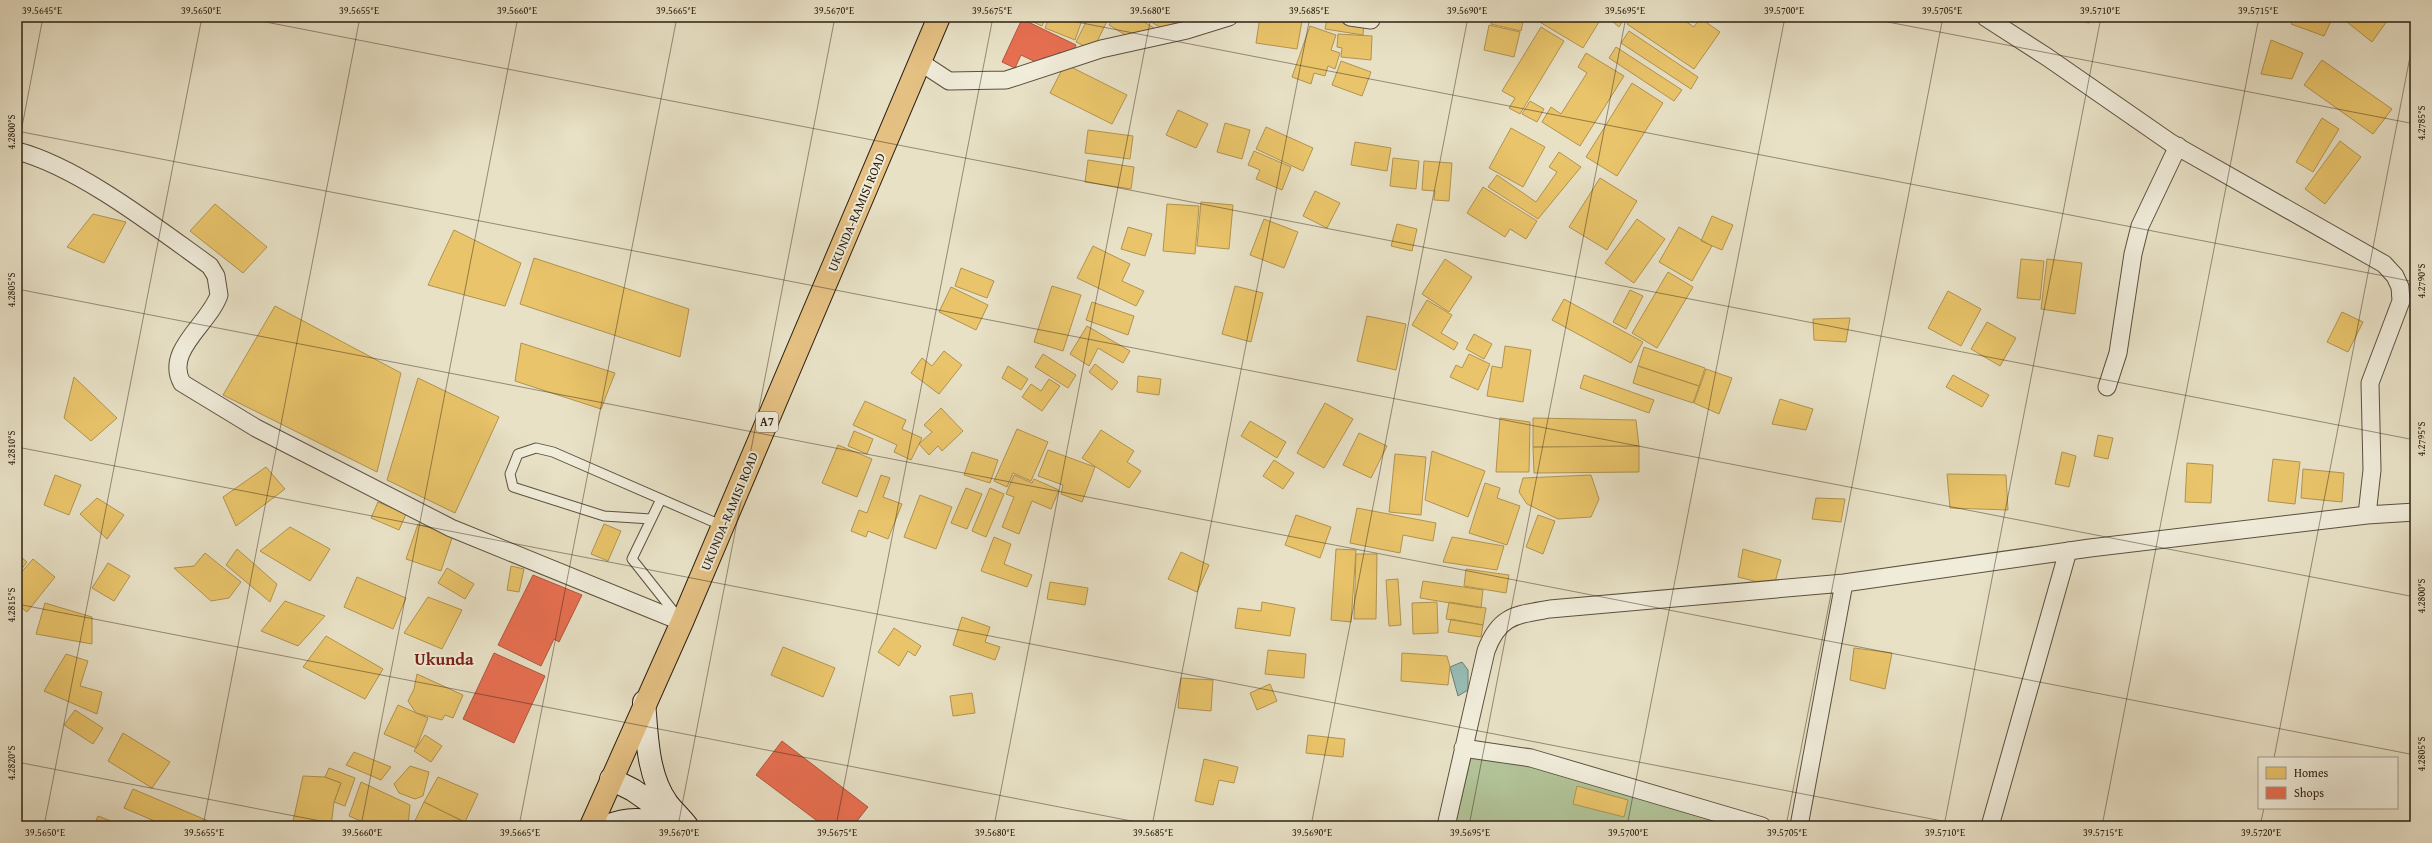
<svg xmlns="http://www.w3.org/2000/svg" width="2432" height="843" font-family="'Gentium Book Plus',serif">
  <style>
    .green { fill: #b2c498; stroke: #707255 }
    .water { fill: #97bdb7; stroke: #6d7e75 }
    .homes { fill: #e9c46a; stroke: #b19350 }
    .shops { fill: #e76f51; stroke: #af573e }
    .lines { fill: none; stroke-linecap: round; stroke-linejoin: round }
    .lane-casing { stroke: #5c503f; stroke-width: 11 }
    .street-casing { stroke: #5c503f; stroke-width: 19 }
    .secondary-casing { stroke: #2d2012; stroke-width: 24 }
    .highway-casing { stroke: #2d2012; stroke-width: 24 }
    .lane { stroke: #f0ecda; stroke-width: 9 }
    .street { stroke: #f0ecda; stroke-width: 17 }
    .secondary { stroke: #f0ecda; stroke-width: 22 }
    .highway { stroke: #e4c083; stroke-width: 22 }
    .ticks { fill: none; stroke: #2d2012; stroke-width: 1; stroke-opacity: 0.45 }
    .labels { text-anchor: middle; stroke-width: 4; stroke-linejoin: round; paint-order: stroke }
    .shield { fill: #f0ecda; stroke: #685d4e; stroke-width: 1 }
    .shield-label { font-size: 12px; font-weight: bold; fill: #2d2012 }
    .street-label { font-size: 13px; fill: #2d2012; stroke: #f0ecda }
    .district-label { font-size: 17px; font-weight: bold; fill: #7a1f14; stroke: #f0ecda }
    .neatline { fill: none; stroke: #2d2012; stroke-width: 1.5 }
    .ticks-label { font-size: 10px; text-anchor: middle; fill: #2d2012 }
  </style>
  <rect width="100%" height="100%" fill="#e8e1c6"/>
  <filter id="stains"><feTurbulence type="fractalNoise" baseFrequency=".005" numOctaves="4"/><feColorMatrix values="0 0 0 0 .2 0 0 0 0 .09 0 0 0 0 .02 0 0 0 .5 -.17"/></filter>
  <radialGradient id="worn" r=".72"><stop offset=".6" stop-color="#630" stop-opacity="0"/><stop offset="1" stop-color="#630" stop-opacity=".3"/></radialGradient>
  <!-- green -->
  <path class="green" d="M 1471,757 L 1529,765 L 1734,826 L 1455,826 Z"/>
  <!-- water -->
  <path class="water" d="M 1462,662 L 1468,670 L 1468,690 L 1458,696 L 1450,667 Z"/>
  <!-- homes -->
  <path class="homes" d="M 1022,17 L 1046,17 L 1042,26 Z
    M 1049,17 L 1076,17 L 1082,20 L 1075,40 L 1045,28 Z
    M 1086,17 L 1109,17 L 1093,50 L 1076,42 L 1088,18 Z
    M 1114,17 L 1136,17 L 1154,28 L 1132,39 L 1109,25 Z
    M 1143,17 L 1177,17 L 1168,32 Z
    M 1260,17 L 1302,21 L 1297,49 L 1256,43 Z
    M 1493,17 L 1524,17 L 1521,31 L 1491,24 Z
    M 1541,17 L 1602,17 L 1583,48 L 1538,21 Z
    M 1607,17 L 1625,17 L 1619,27 Z
    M 1631,17 L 1679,17 L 1694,27 L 1700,18 L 1720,32 L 1694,69 L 1627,24 Z
    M 2066,17 L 2091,17 L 2089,23 Z
    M 2295,17 L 2327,17 L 2332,19 L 2324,36 L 2291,24 Z
    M 2350,17 L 2378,17 L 2387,21 L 2372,42 L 2347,22 Z
    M 1327,19 L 1364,25 L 1363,35 L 1325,29 Z
    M 1489,25 L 1520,32 L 1514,57 L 1484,50 Z
    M 1310,26 L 1336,35 L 1331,50 L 1340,53 L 1335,69 L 1328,66 L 1325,76 L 1314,73 L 1311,84 L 1292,77 Z
    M 1541,27 L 1564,41 L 1520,114 L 1509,108 L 1515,98 L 1502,91 Z
    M 1629,31 L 1698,77 L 1691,89 L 1621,43 Z
    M 1338,34 L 1372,36 L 1371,60 L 1341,57 L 1342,48 L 1337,47 Z
    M 2271,40 L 2303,53 L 2292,79 L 2261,74 Z
    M 1616,47 L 1682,90 L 1674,101 L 1609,58 Z
    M 1586,53 L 1624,76 L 1580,146 L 1542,122 L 1551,107 L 1561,114 L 1587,73 L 1578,67 Z
    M 2322,60 L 2392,109 L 2373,134 L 2304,85 Z
    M 1341,61 L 1371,72 L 1362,96 L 1332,85 Z
    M 1065,64 L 1127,95 L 1112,124 L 1050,93 Z
    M 1632,83 L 1663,103 L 1617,176 L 1586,157 Z
    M 1530,101 L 1544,109 L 1537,122 L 1522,114 Z
    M 1178,110 L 1208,124 L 1196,148 L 1166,135 Z
    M 2322,118 L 2339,129 L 2313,172 L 2296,162 Z
    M 1225,123 L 1250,130 L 1242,159 L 1217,152 Z
    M 1266,127 L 1313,148 L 1303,171 L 1256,149 Z
    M 1511,128 L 1545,147 L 1523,187 L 1489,168 Z
    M 1088,130 L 1133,136 L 1130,159 L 1085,153 Z
    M 2340,141 L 2361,157 L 2325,204 L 2305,189 Z
    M 1355,142 L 1391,148 L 1387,171 L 1351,165 Z
    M 1254,151 L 1291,167 L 1282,190 L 1256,179 L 1260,170 L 1248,165 Z
    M 1559,152 L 1581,167 L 1538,219 L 1488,187 L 1497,175 L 1536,202 L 1557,172 L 1549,167 Z
    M 1393,158 L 1419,161 L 1416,189 L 1390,186 Z
    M 1088,160 L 1134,167 L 1131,189 L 1085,182 Z
    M 1424,161 L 1452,163 L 1449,201 L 1434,200 L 1435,191 L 1422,190 Z
    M 1600,178 L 1637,201 L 1607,250 L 1569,227 Z
    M 1483,187 L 1537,221 L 1526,239 L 1510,229 L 1505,237 L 1467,213 Z
    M 1315,191 L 1340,203 L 1327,228 L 1303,216 Z
    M 1201,202 L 1233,205 L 1229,249 L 1197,246 Z
    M 215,204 L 267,247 L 243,273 L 190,231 Z
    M 1167,204 L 1199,206 L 1195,254 L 1163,251 Z
    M 93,214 L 126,222 L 104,263 L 67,247 Z
    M 1712,216 L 1733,225 L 1722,250 L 1701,241 Z
    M 1264,219 L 1298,232 L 1284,268 L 1250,255 Z
    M 1637,219 L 1665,239 L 1634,283 L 1605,263 Z
    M 1397,224 L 1417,229 L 1412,251 L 1391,246 Z
    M 1128,227 L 1152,234 L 1145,256 L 1121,249 Z
    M 1679,227 L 1712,246 L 1692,281 L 1659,262 Z
    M 454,230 L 521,263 L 505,306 L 428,285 Z
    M 1093,246 L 1130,264 L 1122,281 L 1144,291 L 1136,306 L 1077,278 Z
    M 534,258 L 689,309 L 680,357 L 520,304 Z
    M 1445,259 L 1472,277 L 1449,312 L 1422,294 Z
    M 2021,259 L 2044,261 L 2040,300 L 2017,298 Z
    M 2047,259 L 2082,263 L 2075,314 L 2041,309 Z
    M 961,268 L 994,281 L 987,298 L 955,286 Z
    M 1668,272 L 1693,287 L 1657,348 L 1632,333 Z
    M 1052,286 L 1081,295 L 1063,351 L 1034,342 Z
    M 1235,286 L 1263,293 L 1251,342 L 1222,334 Z
    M 951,287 L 988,305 L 976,330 L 939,312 Z
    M 1630,290 L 1643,296 L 1626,329 L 1613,322 Z
    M 1948,291 L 1981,309 L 1961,346 L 1928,328 Z
    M 1564,299 L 1643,342 L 1631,363 L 1552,320 Z
    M 1427,300 L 1452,315 L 1441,333 L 1458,343 L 1454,350 L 1412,325 Z
    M 1092,302 L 1134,316 L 1128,335 L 1086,320 Z
    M 275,306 L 401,373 L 377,472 L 223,395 Z
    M 2342,312 L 2363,322 L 2348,352 L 2327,342 Z
    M 1367,316 L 1406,324 L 1396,370 L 1357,361 Z
    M 1850,318 L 1846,342 L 1814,340 L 1813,319 Z
    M 1987,322 L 2016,338 L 2000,366 L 1971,349 Z
    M 1087,326 L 1130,351 L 1123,363 L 1098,348 L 1089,366 L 1070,354 Z
    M 1474,334 L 1492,344 L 1484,359 L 1466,349 Z
    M 521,343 L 615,373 L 601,409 L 515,381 Z
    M 1505,346 L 1531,350 L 1523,402 L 1487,396 L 1492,366 L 1502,368 Z
    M 1644,347 L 1705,368 L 1699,386 L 1638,366 Z
    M 944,351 L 962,365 L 939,394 L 911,373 L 922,358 L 932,366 Z
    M 1043,354 L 1076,375 L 1068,388 L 1035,367 Z
    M 1469,354 L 1490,364 L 1478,390 L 1450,377 L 1456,365 L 1462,368 Z
    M 1095,364 L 1118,382 L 1112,390 L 1089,372 Z
    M 1008,366 L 1028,379 L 1021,390 L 1002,378 Z
    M 1638,366 L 1699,386 L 1693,403 L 1633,383 Z
    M 1706,369 L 1732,378 L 1719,414 L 1694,403 Z
    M 1584,375 L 1654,400 L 1649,413 L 1580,388 Z
    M 1953,375 L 1989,395 L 1982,407 L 1946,387 Z
    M 1138,376 L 1161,379 L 1159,395 L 1137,392 Z
    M 74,377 L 117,418 L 91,441 L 64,418 Z
    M 418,378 L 499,417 L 455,513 L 387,480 Z
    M 1049,379 L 1060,386 L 1042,411 L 1022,397 L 1031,384 L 1041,391 Z
    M 1780,399 L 1813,409 L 1806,430 L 1772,424 Z
    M 865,401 L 906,420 L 902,429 L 922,438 L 911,460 L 894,452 L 897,445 L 853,425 Z
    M 1325,403 L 1353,419 L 1324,468 L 1297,453 Z
    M 941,408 L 963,431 L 942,451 L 938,446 L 929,455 L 919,444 L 932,432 L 924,425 Z
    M 1500,418 L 1530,422 L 1529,472 L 1496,472 Z
    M 1533,418 L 1636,420 L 1639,446 L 1533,447 Z
    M 1250,421 L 1286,442 L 1277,458 L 1241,436 Z
    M 1017,429 L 1048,442 L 1031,481 L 1013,473 L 1007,487 L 994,481 Z
    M 1101,430 L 1134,451 L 1127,462 L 1141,471 L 1129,488 L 1082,458 Z
    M 854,431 L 873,439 L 867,454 L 848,446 Z
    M 1359,433 L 1387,446 L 1371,478 L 1343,465 Z
    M 2098,435 L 2113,438 L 2108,459 L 2094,456 Z
    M 838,445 L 872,459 L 857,497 L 822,483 Z
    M 1639,446 L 1639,472 L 1534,473 L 1533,447 Z
    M 1048,450 L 1095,467 L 1082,502 L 1061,494 L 1063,485 L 1038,476 Z
    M 1432,451 L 1485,471 L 1468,517 L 1425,500 Z
    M 972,452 L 998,460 L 990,483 L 964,475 Z
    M 2062,452 L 2076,456 L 2069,487 L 2055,484 Z
    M 1395,454 L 1426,457 L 1421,515 L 1389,512 Z
    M 2273,459 L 2300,462 L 2295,504 L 2268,501 Z
    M 1274,460 L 1294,473 L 1283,489 L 1263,476 Z
    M 2187,463 L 2213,465 L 2211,503 L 2185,502 Z
    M 266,467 L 285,489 L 236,526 L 223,497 Z
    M 2303,469 L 2344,473 L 2342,502 L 2301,498 Z
    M 1947,474 L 2006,475 L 2008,510 L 1950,508 Z
    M 55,475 L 81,485 L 69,515 L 44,505 Z
    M 881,475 L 890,478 L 883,497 L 902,504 L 888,539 L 868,531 L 866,537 L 851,531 L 859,510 L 867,513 Z
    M 1014,475 L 1032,483 L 1034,479 L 1059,490 L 1051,509 L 1032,501 L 1019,534 L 1002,527 L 1014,497 L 1006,494 Z
    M 1591,475 L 1599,499 L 1591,517 L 1558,519 L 1527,504 L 1519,492 L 1523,478 Z
    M 1485,483 L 1500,488 L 1497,498 L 1520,506 L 1507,545 L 1469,533 Z
    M 966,488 L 982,494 L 967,529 L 951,523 Z
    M 990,488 L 1004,494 L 986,537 L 972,531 Z
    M 920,495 L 952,507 L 936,549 L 904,537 Z
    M 97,498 L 124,515 L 107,539 L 80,514 Z
    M 1816,498 L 1845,499 L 1841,522 L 1812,519 Z
    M 378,502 L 406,514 L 399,530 L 371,518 Z
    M 1357,508 L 1436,523 L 1433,541 L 1403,535 L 1400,553 L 1350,543 Z
    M 1296,515 L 1331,527 L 1320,558 L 1285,545 Z
    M 1538,515 L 1555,521 L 1543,554 L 1526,547 Z
    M 418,524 L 453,535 L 441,571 L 406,559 Z
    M 604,524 L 621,531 L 608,561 L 591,554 Z
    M 290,527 L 330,549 L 310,581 L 260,551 Z
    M 994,537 L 1011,544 L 1004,564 L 1032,575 L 1027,587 L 981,571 Z
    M 1452,537 L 1504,546 L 1497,570 L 1443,562 Z
    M 237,549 L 277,584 L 270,602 L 226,565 Z
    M 1336,549 L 1356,550 L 1351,622 L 1331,620 Z
    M 1743,549 L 1781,560 L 1774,586 L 1738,577 Z
    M 1181,552 L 1209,565 L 1197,592 L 1168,579 Z
    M 205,553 L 241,582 L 229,598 L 211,601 L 174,568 L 194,566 Z
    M 17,554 L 27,562 L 17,575 Z
    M 1356,554 L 1377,554 L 1376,619 L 1354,619 Z
    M 33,559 L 55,577 L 27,612 L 17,604 L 17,577 Z
    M 108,563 L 130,576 L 114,601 L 92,588 Z
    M 511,566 L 524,569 L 519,592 L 507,590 Z
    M 447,568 L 474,584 L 465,599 L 438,583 Z
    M 1466,569 L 1509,575 L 1506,593 L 1464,586 Z
    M 357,577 L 406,598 L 393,629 L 344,607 Z
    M 1398,579 L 1401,625 L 1389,626 L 1386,580 Z
    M 1423,581 L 1483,590 L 1481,608 L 1420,598 Z
    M 1050,582 L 1088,588 L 1085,605 L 1047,599 Z
    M 428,597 L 462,610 L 442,649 L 404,633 Z
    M 285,601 L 325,616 L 298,646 L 261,631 Z
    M 1262,602 L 1295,608 L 1290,636 L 1235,628 L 1238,608 L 1261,611 Z
    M 1437,602 L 1438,633 L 1413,634 L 1412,603 Z
    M 1449,602 L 1486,608 L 1483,625 L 1446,619 Z
    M 45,603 L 92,617 L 92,644 L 36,634 Z
    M 962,617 L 990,627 L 985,642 L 1000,647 L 995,660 L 953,645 Z
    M 1451,619 L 1483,625 L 1481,637 L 1448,632 Z
    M 894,628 L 921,646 L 915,656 L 908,651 L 899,666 L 878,652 Z
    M 326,636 L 383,669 L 365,699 L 303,667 Z
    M 783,647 L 835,668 L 823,697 L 771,675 Z
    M 1854,648 L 1892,653 L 1885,689 L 1850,680 Z
    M 1268,650 L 1306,654 L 1304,678 L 1265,674 Z
    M 1402,653 L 1447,656 L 1450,667 L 1448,685 L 1401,681 Z
    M 66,654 L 88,661 L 80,686 L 102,692 L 97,714 L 44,691 Z
    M 417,674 L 463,695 L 453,718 L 445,715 L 442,720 L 416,713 L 408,701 L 414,689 Z
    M 1181,678 L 1213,680 L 1211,711 L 1178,708 Z
    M 1270,684 L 1277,701 L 1257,710 L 1250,693 Z
    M 972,693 L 975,713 L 953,716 L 950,696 Z
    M 398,705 L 428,718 L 416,748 L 384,734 Z
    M 75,710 L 103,728 L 93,744 L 64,725 Z
    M 123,733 L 170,762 L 152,788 L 108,761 Z
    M 425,735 L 442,746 L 431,762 L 414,751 Z
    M 1308,735 L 1345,739 L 1343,757 L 1306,753 Z
    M 354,752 L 391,767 L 381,780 L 346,765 Z
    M 1204,759 L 1238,767 L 1234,783 L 1219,780 L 1213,805 L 1195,801 Z
    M 410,766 L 429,772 L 423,796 L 415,799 L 399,793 L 394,784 Z
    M 329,768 L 355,778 L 345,806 L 334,802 L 341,783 L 325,777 Z
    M 303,776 L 325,777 L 341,783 L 334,802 L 331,826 L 292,826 Z
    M 438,777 L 478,794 L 465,822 L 424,802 Z
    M 361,782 L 410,805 L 408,826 L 372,826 L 349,816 Z
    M 1577,786 L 1628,800 L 1624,817 L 1573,804 Z
    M 133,789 L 220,826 L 166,826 L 124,808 Z
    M 424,802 L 470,825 L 469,826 L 413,825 Z
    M 98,816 L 123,826 L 94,826 Z"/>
  <!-- shops -->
  <path class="shops" d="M 1022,19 L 1076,45 L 1071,57 L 1059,52 L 1054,61 L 1044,57 L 1040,64 L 1021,55 L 1015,68 L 1002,62 Z
    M 533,575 L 582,595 L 559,642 L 554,639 L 541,666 L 498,645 Z
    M 494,653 L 545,676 L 514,743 L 463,719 Z
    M 782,741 L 868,807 L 853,826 L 824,826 L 756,775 Z"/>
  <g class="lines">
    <!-- lane casing -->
    <g class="lane-casing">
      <path id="lane" d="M 661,499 L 632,559 L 678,617
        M 651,519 L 604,516 L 513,487 L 510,474 L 518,454 L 536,448 L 553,452 L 723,526"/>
    </g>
    <!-- street casing -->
    <g class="street-casing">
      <path id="street" d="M 1350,17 L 1371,20
        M 1985,17 L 2047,57 L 2171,143 L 2384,264 L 2395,276 L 2400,287 L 2401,301 L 2370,383 L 2372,470 L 2367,515
        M 920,62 L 949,81 L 1006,80 L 1101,49 L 1187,30 L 1229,17
        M 17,151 C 79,167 157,228 210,266 L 216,276 L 219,295 C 209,324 164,351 182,383 L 256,428 L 451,528 L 682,622
        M 2107,387 L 2118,353 L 2133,254 L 2140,226 L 2178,146
        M 1463,748 L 1531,758 L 1762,826
        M 1446,826 L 1486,651 C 1499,615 1516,615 1550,609 L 1844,583 L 2090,548 L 2367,515 L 2415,512
        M 1799,826 L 1844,583
        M 1990,826 L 2068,551"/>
    </g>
    <!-- secondary casing -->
    <g class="secondary-casing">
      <path id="secondary" d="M 644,702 C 647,735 647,775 667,803 C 673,811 681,818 687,826
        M 611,779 L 633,790 L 673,818
        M 608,826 C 628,817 646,819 667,826"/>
    </g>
    <!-- highway casing -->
    <g class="highway-casing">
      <path id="highway" d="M 591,826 L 682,622 L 939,17"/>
    </g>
    <!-- lane -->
    <use href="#lane" class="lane"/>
    <!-- street -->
    <use href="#street" class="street"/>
    <!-- secondary -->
    <use href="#secondary" class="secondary"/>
    <!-- highway -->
    <use href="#highway" class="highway"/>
  </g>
  <!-- ticks -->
  <path class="ticks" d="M 240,17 L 2415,440M 1051,17 L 2415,282M 1862,17 L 2415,124M 17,131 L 2415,597M 17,153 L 43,17M 17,289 L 2415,755M 17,447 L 1968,826M 17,604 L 1157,826M 2274,758 L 2415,31M 17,762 L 346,826M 44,826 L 202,17M 203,826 L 360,17M 361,826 L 518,17M 519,826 L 677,17M 678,826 L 835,17M 836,826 L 993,17M 994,826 L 1151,17M 1152,826 L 1310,17M 1311,826 L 1468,17M 1469,826 L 1626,17M 1627,826 L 1785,17M 1786,826 L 1943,17M 1944,826 L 2101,17M 2102,826 L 2259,17M 2260,826 L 2264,808"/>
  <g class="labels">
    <!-- shield labels -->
    <rect class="shield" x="756" y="412" width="22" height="20" rx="3"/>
    <g class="shield-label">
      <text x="767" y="426">A7</text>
    </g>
    <!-- street labels -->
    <g class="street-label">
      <text transform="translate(856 212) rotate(-67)" y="5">UKUNDA-RAMISI ROAD</text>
      <text transform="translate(729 511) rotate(-67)" y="5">UKUNDA-RAMISI ROAD</text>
    </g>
    <!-- district labels -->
    <g class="district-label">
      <text x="444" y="665">Ukunda</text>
    </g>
  </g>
  <!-- margin -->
  <rect width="2432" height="843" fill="none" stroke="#e8e1c6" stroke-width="44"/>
  <!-- legend -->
  <rect x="2258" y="757" width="140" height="52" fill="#f0ecda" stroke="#a29a8a"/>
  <rect x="2266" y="767" width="20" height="12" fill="#e9c46a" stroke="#a29a8a"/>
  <text x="2294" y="777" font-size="12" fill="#2d2012">Homes</text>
  <rect x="2266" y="787" width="20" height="12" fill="#e76f51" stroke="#a29a8a"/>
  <text x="2294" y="797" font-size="12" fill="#2d2012">Shops</text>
  <rect x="22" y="22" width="2388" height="799" class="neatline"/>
  <g class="ticks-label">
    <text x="42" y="14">39.5645°E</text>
    <text x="201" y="14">39.5650°E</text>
    <text x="359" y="14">39.5655°E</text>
    <text x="517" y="14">39.5660°E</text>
    <text x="676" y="14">39.5665°E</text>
    <text x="834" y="14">39.5670°E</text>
    <text x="992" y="14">39.5675°E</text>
    <text x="1150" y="14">39.5680°E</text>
    <text x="1309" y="14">39.5685°E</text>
    <text x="1467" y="14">39.5690°E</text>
    <text x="1625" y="14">39.5695°E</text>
    <text x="1784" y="14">39.5700°E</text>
    <text x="1942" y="14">39.5705°E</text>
    <text x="2100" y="14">39.5710°E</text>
    <text x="2258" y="14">39.5715°E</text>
    <text transform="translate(2421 123) rotate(-90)" y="4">4.2785°S</text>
    <text transform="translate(11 132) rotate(-90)" y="4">4.2800°S</text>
    <text transform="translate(2421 281) rotate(-90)" y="4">4.2790°S</text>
    <text transform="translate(11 290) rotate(-90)" y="4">4.2805°S</text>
    <text transform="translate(2421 439) rotate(-90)" y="4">4.2795°S</text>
    <text transform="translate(11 448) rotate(-90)" y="4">4.2810°S</text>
    <text transform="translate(2421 596) rotate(-90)" y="4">4.2800°S</text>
    <text transform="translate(11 605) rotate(-90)" y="4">4.2815°S</text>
    <text transform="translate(2421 754) rotate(-90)" y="4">4.2805°S</text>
    <text transform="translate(11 763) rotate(-90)" y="4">4.2820°S</text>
    <text x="45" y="836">39.5650°E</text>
    <text x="204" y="836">39.5655°E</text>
    <text x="362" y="836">39.5660°E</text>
    <text x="520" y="836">39.5665°E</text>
    <text x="679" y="836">39.5670°E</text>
    <text x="837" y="836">39.5675°E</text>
    <text x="995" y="836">39.5680°E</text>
    <text x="1153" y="836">39.5685°E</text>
    <text x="1312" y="836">39.5690°E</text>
    <text x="1470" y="836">39.5695°E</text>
    <text x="1628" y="836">39.5700°E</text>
    <text x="1787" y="836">39.5705°E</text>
    <text x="1945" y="836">39.5710°E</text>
    <text x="2103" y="836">39.5715°E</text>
    <text x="2261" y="836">39.5720°E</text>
  </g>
  <rect width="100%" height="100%" filter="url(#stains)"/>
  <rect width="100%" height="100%" fill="url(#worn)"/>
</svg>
